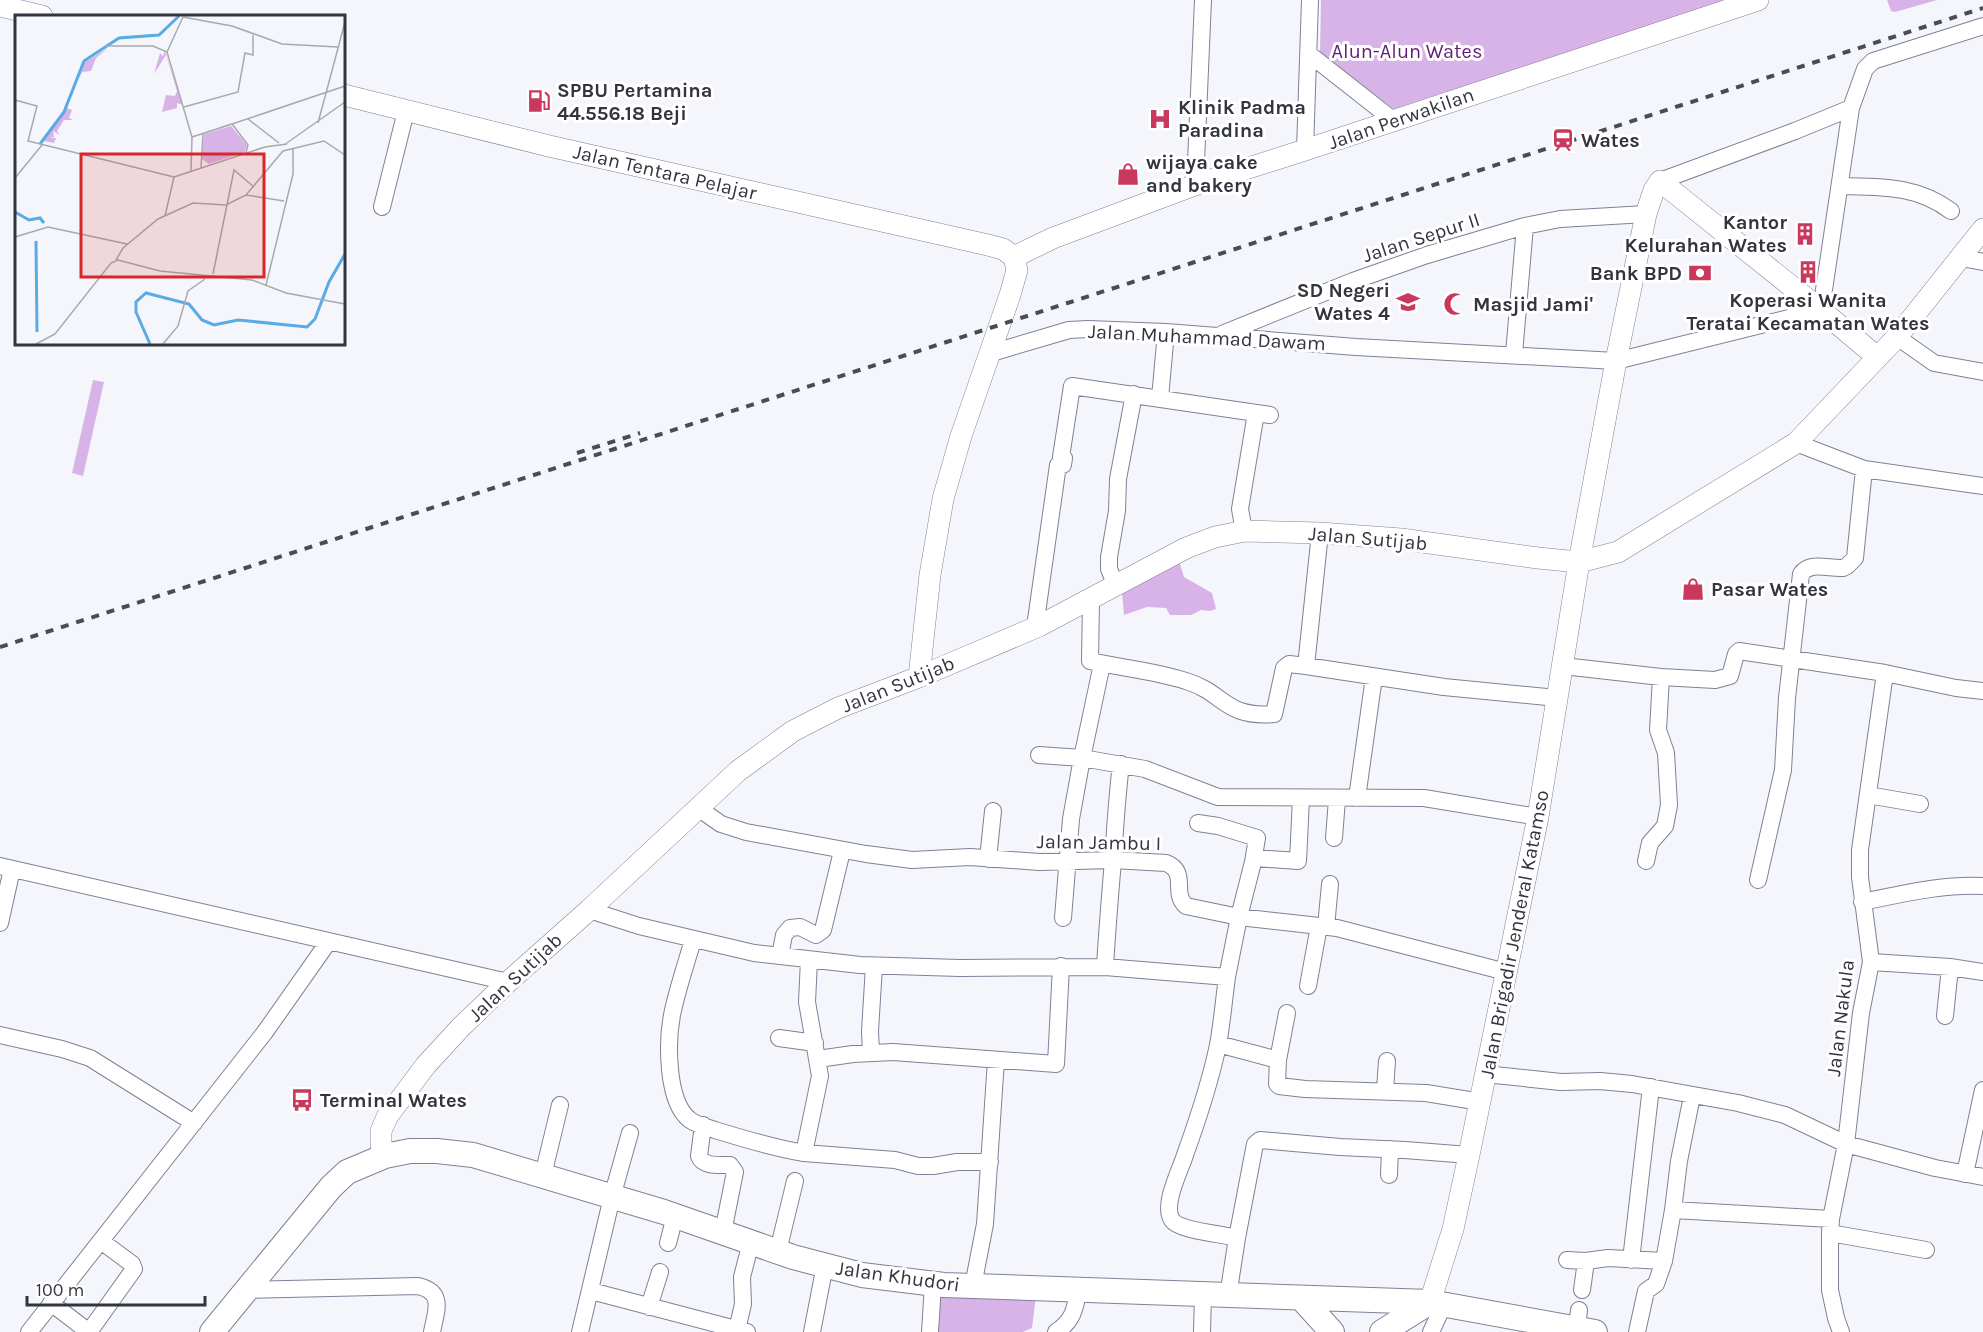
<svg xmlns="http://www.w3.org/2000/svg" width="1983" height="1332" font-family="Karla,sans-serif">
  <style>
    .green { fill: #d8b3e7 }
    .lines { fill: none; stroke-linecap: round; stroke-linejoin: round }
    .minor-casing { stroke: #7e8197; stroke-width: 18 }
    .major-casing { stroke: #7e8197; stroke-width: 22 }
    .highway-casing { stroke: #7e8197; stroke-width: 26 }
    .minor { stroke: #fff; stroke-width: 16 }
    .major { stroke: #fff; stroke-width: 21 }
    .highway { stroke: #fff; stroke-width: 24 }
    .rail { stroke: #4a4c54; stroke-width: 4; stroke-dasharray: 8 8; stroke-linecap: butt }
    .labels { text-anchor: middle; stroke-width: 6; stroke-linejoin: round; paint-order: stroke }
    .park-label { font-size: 20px; fill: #5f1e75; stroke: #fff }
    .poi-label { font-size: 20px; font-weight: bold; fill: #33353e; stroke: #fff; text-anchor: start }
    .street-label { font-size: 20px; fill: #33353e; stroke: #fff }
    .inset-river { fill: none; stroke: #5aaae6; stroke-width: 3 }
    .inset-road { fill: none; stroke: #a7a9af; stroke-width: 1.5 }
    .view { fill: #d62828; fill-opacity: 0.15; stroke: #d62828; stroke-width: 3 }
    .inset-edge { fill: none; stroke: #33353e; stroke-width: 3 }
  </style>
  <rect width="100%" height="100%" fill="#f5f6fb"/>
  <!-- green -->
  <path class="green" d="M 1321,0 L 1729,0 L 1394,109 L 1320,54 Z
    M 1887,0 L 1937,0 L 1895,12 L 1891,11 Z
    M 93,380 L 104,382 L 83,476 L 72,473 Z
    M 1179,561 L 1184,577 L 1212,593 L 1216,609 L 1210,611 L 1201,610 L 1191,615 L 1170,615 L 1166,608 L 1147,607 L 1124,615 L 1122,592 Z
    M 933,1291 L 1036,1295 L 1032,1328 L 1023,1332 L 932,1332 Z"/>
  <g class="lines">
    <!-- minor casing -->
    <g class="minor-casing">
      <path id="minor" d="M 1309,54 L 1393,120
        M 1305,150 L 1310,0
        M 1660,181 L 1795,131 L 1851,108
        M 1195,185 L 1203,0
        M 1840,186 C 1881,187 1916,185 1951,211
        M 382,207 L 406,111
        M 1961,258 L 1983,262
        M 1222,334 L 1353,281 L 1427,255 L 1525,226 L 1560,219 L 1646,214
        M 1897,337 L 1934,363 L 1983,372
        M 988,354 L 1069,330 L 1088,329 L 1166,332 L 1356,347 L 1616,361 L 1821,310 L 1851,108 L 1865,69 L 1873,61 L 1983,26
        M 1514,354 L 1525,226
        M 1160,398 L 1166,332
        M 1796,443 L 1864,469 L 1983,486
        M 1244,531 L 1240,509 L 1256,413
        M 1320,533 L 1306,666 L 1444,687 L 1557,698
        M 1116,586 L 1109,569 L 1109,557 L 1117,511 L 1118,479 L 1134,394
        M 1091,600 L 1090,661 C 1122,668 1156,671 1186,681 C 1225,693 1224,718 1274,714 L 1284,668 L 1289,664 L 1306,666
        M 1035,627 L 1058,465 L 1063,465 L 1064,458 L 1061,457 L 1072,386 L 1270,415
        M 1563,666 L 1661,677 L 1715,680 L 1730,676 L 1736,654 L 1739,651 L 1885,673 L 1956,688 L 1983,691
        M 1039,755 L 1082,758 L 1102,664
        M 1868,795 L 1920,804
        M 1357,798 L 1374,677
        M 698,808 L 721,824 L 746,832 L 866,854 L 912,860 L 970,857 L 1039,862 L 1113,860 L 1166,863 C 1189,872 1171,893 1186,906 L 1239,917 L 1337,928 L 1506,972
        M 1334,838 L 1337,799
        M 1254,858 L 1298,861 L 1301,798
        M 988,859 L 993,811
        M 1646,861 L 1650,843 L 1665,826 L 1669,805 L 1666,753 L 1658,730 L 1661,677
        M 0,866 L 508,982
        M 1758,880 L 1783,770 L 1787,698 L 1801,574 C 1810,561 1829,569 1843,568 L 1847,566 L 1855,558 L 1864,469
        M 1862,902 C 1902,894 1942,884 1983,886
        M 589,910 L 639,926 L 754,953 L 860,965 L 960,968 L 1105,967 L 1227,977 L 1239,917 L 1253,862 L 1257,838 L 1218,826 L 1198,823
        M 1063,918 L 1071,819 L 1082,758 L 1145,769 L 1218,797 L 1424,798 L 1538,817
        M 0,923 L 12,869
        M 1326,927 L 1330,884
        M 693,940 C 686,964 677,990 672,1015 C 667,1041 666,1102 690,1120 C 697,1125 707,1127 715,1130 C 744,1139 774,1148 804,1153 L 820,1076 L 807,1002 L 809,960
        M 780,956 L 784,935 L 790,928 L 800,927 L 816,935 L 823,930 L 842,851
        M 1871,962 L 1950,967 L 1983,972
        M 1105,967 C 1107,931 1110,896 1113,860 C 1115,828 1117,796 1121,764
        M 1227,977 C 1224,999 1222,1023 1218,1045 C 1210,1083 1198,1119 1185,1155 C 1180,1171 1162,1205 1172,1220 C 1179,1231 1223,1234 1237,1238 L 1228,1296
        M 1308,986 L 1319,926
        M 1945,1016 L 1950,967
        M 0,1035 L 62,1049 L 90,1058 L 194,1123
        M 779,1038 L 815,1043
        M 1218,1044 L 1278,1060 L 1277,1084 L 1279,1086 L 1305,1089 L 1426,1093 L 1481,1102
        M 871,1053 L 870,1031 L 874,966
        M 818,1059 L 853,1054 L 893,1052 L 1056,1064 L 1061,966
        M 1278,1060 L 1287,1013
        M 1485,1074 L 1561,1082 L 1600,1081 L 1632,1084 L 1738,1103 L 1785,1115 L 1846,1144 L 1935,1168 L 1983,1177
        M 1385,1090 L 1387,1061
        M 703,1125 L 699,1156 C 703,1167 719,1165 730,1165 L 735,1172 L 723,1232
        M 804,1153 L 895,1160 L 918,1166 L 933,1166 L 957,1162 L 990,1162
        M 1965,1174 L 1983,1090
        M 543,1175 L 560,1105
        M 1389,1175 L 1390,1149
        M 1673,1210 L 1831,1219
        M 1830,1233 L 1926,1250
        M 1237,1238 L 1255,1144 L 1260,1140 L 1340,1147 L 1405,1150 L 1469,1155
        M 668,1243 L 675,1216
        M 778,1251 L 795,1181
        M 1567,1260 L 1586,1261
        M 1631,1260 L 1651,1087
        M 973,1286 L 985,1224 L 996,1060
        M 245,1290 L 418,1286 C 445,1292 436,1311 432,1332
        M 1582,1290 L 1586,1261 L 1608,1258 L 1664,1261
        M 591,1291 L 747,1332
        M 51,1303 L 89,1332
        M 649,1307 L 660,1272
        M 1577,1329 L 1579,1310
        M 737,1330 L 743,1304 L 742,1277 L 751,1242
        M 29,1332 L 265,1032 L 329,941
        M 89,1332 L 134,1269 L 132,1264 L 101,1241
        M 580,1332 L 612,1197 L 630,1133
        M 812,1332 L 825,1265
        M 930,1332 L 933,1284
        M 1056,1332 C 1074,1320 1074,1310 1079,1290
        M 1202,1332 L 1203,1295
        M 1431,1332 L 1444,1304
        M 1637,1332 L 1646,1291 L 1656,1284 L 1664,1261 L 1673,1210 L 1679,1161 L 1692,1096
        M 1841,1332 L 1836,1318 L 1830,1290 L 1830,1233 L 1831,1219 L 1846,1144 L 1861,1013 L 1871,962 L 1860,877 L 1860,850 L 1885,673"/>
    </g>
    <!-- major casing -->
    <g class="major-casing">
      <path id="major" d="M 0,6 L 42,16
        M 344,95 L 549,146 L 988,245 L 1003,249 L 1014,257 L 1017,270 L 1010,295 L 961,436 L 943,499 L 930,575 L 919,677
        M 1014,257 L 1053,238 L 1195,185 L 1305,150 L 1758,0
        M 385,1156 L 381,1145 L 381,1131 L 387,1117 L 426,1065 L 461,1027 L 508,982 L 589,910 L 738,771 L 793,731 L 838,708 L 919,677 L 1039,626 L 1186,548 L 1215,537 L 1245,531 L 1320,533 L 1401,539 L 1538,558 L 1579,562 L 1618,552 L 1796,443 L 1897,337 L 1983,229
        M 1430,1302 L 1453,1229 L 1469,1155 L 1538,817 L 1579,562 L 1616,361 L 1646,214 L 1654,190 L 1660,181 L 1821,310 L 1877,357"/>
    </g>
    <!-- highway casing -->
    <g class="highway-casing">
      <path id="highway" d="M 1302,1299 L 1332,1332
        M 212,1332 L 331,1187 L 347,1172 L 385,1156 L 410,1151 L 437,1151 L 473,1155 L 664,1212 L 793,1257 L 862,1275 L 944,1285 L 1430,1302 L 1595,1332
        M 1382,1332 L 1430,1302"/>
    </g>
    <!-- minor -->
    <use href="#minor" class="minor"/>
    <!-- major -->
    <use href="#major" class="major"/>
    <!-- highway -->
    <use href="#highway" class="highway"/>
    <!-- rail -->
    <path class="rail" d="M 577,453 L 640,433
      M 0,647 L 1983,8"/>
  </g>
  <!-- icons -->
  <defs>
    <g id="fuel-bare" transform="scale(1.8)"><path d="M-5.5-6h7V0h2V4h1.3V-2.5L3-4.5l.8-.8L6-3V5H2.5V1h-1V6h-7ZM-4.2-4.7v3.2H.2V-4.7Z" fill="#c9395d" stroke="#fff" stroke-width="2.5" paint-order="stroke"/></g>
    <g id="hospital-bare" transform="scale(1.8)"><path d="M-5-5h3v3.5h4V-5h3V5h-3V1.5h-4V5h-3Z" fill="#c9395d" stroke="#fff" stroke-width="2.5" paint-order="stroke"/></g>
    <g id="station-bare" transform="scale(1.8)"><path d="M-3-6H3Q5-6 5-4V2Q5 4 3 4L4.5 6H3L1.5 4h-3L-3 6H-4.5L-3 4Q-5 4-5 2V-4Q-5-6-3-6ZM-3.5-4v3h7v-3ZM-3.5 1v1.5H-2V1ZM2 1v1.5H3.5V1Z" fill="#c9395d" stroke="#fff" stroke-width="2.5" paint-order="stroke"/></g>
    <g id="shop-bare" transform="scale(1.8)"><path d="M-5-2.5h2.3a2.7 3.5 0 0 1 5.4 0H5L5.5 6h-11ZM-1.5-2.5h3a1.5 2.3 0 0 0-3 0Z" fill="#c9395d" stroke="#fff" stroke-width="2.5" paint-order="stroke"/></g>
    <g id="building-bare" transform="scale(1.8)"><path d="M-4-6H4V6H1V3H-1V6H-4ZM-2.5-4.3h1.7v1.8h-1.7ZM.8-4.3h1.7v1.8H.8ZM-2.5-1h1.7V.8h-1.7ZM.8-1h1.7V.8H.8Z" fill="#c9395d" stroke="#fff" stroke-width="2.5" paint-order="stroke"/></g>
    <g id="bank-bare" transform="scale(1.8)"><path d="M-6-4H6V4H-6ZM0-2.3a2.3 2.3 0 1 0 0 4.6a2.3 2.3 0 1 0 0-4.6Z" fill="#c9395d" stroke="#fff" stroke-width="2.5" paint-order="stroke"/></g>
    <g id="school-bare" transform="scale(1.8)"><path d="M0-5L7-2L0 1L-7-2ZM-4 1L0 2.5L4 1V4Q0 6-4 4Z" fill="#c9395d" stroke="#fff" stroke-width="2.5" paint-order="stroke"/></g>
    <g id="mosque-bare" transform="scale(1.8)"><path d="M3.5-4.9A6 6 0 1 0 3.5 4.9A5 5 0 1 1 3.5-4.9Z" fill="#c9395d" stroke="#fff" stroke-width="2.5" paint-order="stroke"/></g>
    <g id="bus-bare" transform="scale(1.8)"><path d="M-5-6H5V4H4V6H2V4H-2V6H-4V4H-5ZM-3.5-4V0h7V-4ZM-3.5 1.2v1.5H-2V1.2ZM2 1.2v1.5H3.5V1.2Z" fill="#c9395d" stroke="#fff" stroke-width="2.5" paint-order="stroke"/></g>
  </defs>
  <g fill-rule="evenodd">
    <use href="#fuel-bare" x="539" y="101"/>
    <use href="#hospital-bare" x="1160" y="119"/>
    <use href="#station-bare" x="1563" y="140"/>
    <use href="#shop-bare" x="1128" y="174"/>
    <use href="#building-bare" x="1805" y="234"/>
    <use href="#building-bare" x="1808" y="272"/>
    <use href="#bank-bare" x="1700" y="273"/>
    <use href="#school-bare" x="1408" y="302"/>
    <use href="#mosque-bare" x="1455" y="304"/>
    <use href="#shop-bare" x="1693" y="589"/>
    <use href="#bus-bare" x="302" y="1100"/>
  </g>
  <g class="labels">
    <!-- park labels -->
    <g class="park-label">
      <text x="1407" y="58">Alun-Alun Wates</text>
    </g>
    <!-- poi labels -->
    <g class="poi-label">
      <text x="557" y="97">SPBU Pertamina<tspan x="557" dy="23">44.556.18 Beji</tspan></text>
      <text x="1178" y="114">Klinik Padma<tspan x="1178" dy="23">Paradina</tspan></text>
      <text x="1581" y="147">Wates</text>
      <text x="1146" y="169">wijaya cake<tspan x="1146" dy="23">and bakery</tspan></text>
      <text x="1787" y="229" text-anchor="end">Kantor<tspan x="1787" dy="23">Kelurahan Wates</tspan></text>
      <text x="1682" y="280" text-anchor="end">Bank BPD</text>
      <text x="1390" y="297" text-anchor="end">SD Negeri<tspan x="1390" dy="23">Wates 4</tspan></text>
      <text x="1808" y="307" text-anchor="middle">Koperasi Wanita<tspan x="1808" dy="23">Teratai Kecamatan Wates</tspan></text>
      <text x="1473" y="311">Masjid Jami'</text>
      <text x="1711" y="596">Pasar Wates</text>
      <text x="320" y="1107">Terminal Wates</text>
    </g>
    <!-- street labels -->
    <g class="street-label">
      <text transform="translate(1401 118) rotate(-19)" y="7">Jalan Perwakilan</text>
      <text transform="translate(665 172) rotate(13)" y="7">Jalan Tentara Pelajar</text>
      <text transform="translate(1421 237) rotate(-18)" y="7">Jalan Sepur II</text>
      <text transform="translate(1207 337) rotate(3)" y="7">Jalan Muhammad Dawam</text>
      <text transform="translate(1368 538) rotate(5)" y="7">Jalan Sutijab</text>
      <text transform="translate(898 684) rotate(-22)" y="7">Jalan Sutijab</text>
      <text transform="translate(1099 842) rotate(1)" y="7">Jalan Jambu I</text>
      <text transform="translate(1514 934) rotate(-79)" y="7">Jalan Brigadir Jenderal Katamso</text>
      <text transform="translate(515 977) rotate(-43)" y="7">Jalan Sutijab</text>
      <text transform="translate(1840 1018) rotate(-83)" y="7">Jalan Nakula</text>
      <text transform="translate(898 1276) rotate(8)" y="7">Jalan Khudori</text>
    </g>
  </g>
  <!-- overview -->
  <g transform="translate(15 15)">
    <rect width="330" height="330" fill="#f5f6fb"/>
    <path d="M 93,33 L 81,43 L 76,56 L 67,57 L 64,65 L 69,48 ZM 150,36 L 168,90 L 162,88 L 162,93 L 147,97 L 151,80 L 160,81 L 162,76 L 151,40 L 139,59 L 145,38 L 148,41 ZM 52,93 L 57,95 L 54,103 L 58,105 L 49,105 L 42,116 L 45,120 L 38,116 L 39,122 L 34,123 L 41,123 L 39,128 L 29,126 ZM 216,111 L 232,130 L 230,137 L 194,149 L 187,144 L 189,119 Z" fill="#d8b3e7"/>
    <path class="inset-river" d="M 25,129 L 49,97 L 69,46 L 104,23 L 144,20 L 164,1M 0,197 L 14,205 L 25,203 L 29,208M 21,226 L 22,317M 135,329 L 121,297 L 121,287 L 131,278 L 174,289 L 187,305 L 199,310 L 223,305 L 292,312 L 300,304 L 314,267 L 330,239"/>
    <path class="inset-road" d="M 168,2 L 217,11 L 267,29 L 323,32M 90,31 L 138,31 L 152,37 L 177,122 L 176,156M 152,37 L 168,2M 0,85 L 22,91 L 13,126 L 159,162M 169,92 L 223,77 L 230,38 L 238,40 L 238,20M 233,104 L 264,128M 303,108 L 330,7M 217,109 L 330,71M 177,122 L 217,109 L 233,130 L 231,138M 269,130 L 330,87M 186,153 L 188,119M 159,162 L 250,132 L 272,129M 0,163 L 27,130M 231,180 L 269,186M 211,190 L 231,180 L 268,136 L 309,126 L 330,140M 150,201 L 159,162M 0,222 L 33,212 L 112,229M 101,245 L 108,233 L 143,204 L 178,188 L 211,190M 198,259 L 219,155 L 239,172M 251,270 L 278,159 L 278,133M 21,329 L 40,319 L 96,248 L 103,245 L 145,256 L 237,265 L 271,278 L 330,289M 148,329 L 163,311 L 173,276 L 190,264"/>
    <path class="view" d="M 66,139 L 249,139 L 249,262 L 66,262 Z"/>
    <rect width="330" height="330" class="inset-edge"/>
  </g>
  <!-- scale -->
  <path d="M27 1296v9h178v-9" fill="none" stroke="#33353e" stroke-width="3"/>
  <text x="36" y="1296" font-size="18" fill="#33353e" stroke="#ffffff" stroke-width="4.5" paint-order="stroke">100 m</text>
</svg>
